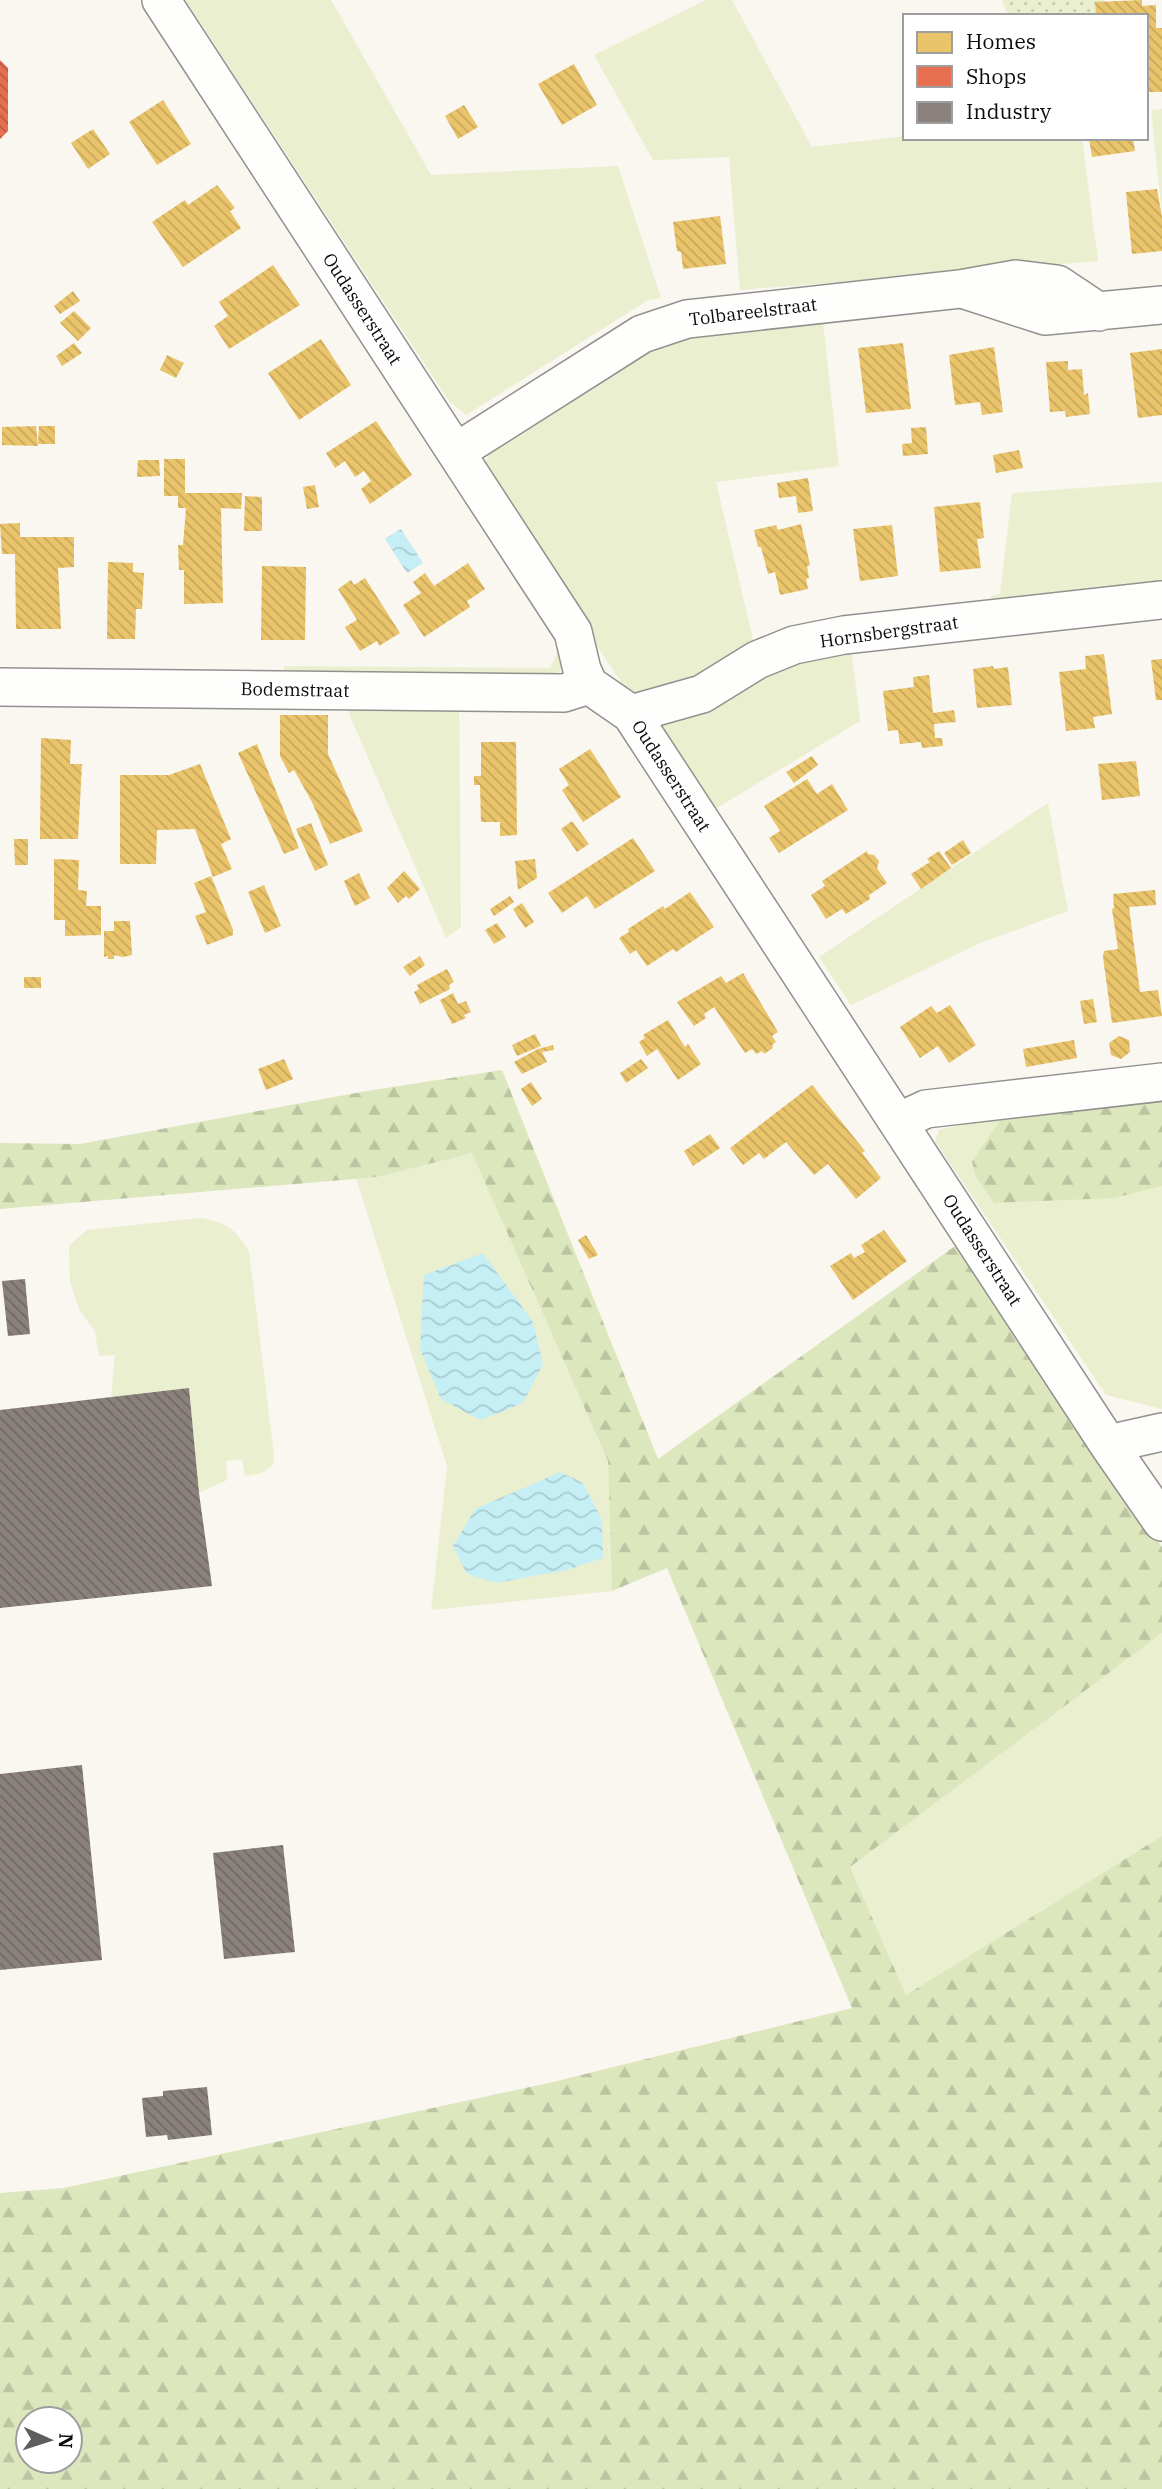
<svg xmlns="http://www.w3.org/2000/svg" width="1162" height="2489" font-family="'IBM Plex Serif',serif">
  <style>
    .grass { fill: #eaefcf }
    .forest { fill: url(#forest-firs); fill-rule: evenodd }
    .garden { fill: url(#garden-dots) }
    .water { fill: url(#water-waves) }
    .homes { fill: url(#homes-back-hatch) }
    .shops { fill: url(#shops-back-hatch) }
    .industry { fill: url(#industry-back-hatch) }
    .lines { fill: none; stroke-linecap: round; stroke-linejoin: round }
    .minor-casing { stroke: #93918f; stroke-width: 40 }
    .minor { stroke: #fefefd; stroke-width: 37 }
    .labels { text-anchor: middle; stroke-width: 7; stroke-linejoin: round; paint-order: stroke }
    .street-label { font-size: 18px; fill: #0c0c0c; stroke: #fff }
  </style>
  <defs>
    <pattern id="forest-firs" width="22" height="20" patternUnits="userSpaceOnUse" patternTransform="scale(1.75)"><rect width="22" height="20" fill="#dce7bd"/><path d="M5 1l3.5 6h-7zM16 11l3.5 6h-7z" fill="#bcc5a1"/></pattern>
    <pattern id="garden-dots" width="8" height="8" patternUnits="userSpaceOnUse" patternTransform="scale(1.75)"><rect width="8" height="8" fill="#eaefcf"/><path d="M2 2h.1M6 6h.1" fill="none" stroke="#c8ccb1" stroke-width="1.8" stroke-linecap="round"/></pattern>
    <pattern id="water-waves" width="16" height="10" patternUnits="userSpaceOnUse" patternTransform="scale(1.75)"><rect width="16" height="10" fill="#c5eff5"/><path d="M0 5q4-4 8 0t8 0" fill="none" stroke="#a8ccd1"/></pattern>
    <pattern id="homes-back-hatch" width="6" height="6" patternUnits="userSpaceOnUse" patternTransform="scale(1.75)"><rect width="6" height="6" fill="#e9c46a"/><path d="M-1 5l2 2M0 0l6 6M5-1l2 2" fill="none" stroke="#c7a75b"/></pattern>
    <pattern id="shops-back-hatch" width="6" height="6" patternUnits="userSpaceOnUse" patternTransform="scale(1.75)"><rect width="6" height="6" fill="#e76f51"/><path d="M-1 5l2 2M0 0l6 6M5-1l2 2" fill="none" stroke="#ba5a42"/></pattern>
    <pattern id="industry-back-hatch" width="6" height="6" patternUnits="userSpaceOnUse" patternTransform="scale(1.75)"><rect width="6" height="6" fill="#8a817c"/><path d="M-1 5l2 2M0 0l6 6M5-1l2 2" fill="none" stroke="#6f6864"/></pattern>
  </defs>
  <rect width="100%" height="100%" fill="#faf6f0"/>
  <!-- grass -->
  <path class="grass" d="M 185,0 L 331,0 L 431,175 L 618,166 L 661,298 L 648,300 L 466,415 L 449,401 Z
    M 706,0 L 732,0 L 812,147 L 905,136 L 905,138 L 1082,138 L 1098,261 L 740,290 L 729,157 L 653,160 L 594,55 Z
    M 1162,109 L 1162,213 L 1151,110 Z
    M 822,315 L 839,466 L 716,482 L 755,648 L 716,672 L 636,696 L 629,694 L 485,477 L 486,461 L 493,447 L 656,338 Z
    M 1162,482 L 1162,588 L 993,607 L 991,596 L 1000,594 L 1012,493 Z
    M 524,577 L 567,640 L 564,666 L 552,678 L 284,679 L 284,666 L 550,668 L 560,648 L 516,582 Z
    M 851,646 L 860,721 L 707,814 L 651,728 L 763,668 Z
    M 347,701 L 459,703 L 461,927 L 446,938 L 350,716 Z
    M 1048,803 L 1068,911 L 980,943 L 851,1005 L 819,957 Z
    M 1004,1115 L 1115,1198 L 1162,1186 L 1162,1409 L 1106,1395 L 935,1141 L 939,1130 Z
    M 472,1152 L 608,1461 L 612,1591 L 431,1610 L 447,1466 L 356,1178 L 377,1177 Z
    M 200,1218 C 226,1222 236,1229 249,1252 L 274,1455 L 273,1465 L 262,1473 L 245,1476 L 242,1459 L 226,1461 L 227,1480 L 199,1493 L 189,1388 L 111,1398 L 115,1355 L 99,1356 L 95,1332 L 79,1309 L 70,1282 L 69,1245 L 87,1230 Z
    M 1162,1633 L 1162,1836 L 906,1995 L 850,1867 Z"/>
  <!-- forest -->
  <path class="forest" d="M 502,1070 L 658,1459 L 962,1241 L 1162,1547 L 1162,1633 L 850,1867 L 906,1995 L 1162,1836 L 1162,2489 L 0,2489 L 0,2193 L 64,2188 L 553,2082 L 852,2008 L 667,1568 L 612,1591 L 608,1461 L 472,1153 L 377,1177 L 0,1209 L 0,1143 L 80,1144 L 367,1091 ZM 28,2419 L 70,2419 L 70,2461 L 28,2461 Z
    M 1162,1095 L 1162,1186 L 1115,1198 L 994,1203 L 975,1175 L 972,1161 L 1004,1115 Z"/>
  <!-- garden -->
  <path class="garden" d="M 1002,0 L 1104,0 L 1104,2 L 1095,2 L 1096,16 L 1008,16 Z"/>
  <!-- water -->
  <path class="water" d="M 401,529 L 423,563 L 407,573 L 385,539 Z
    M 483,1253 L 533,1322 L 543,1364 L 523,1403 L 480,1420 L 441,1399 L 420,1349 L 424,1275 Z
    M 560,1472 L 583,1483 L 602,1520 L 603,1558 L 567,1570 L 496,1583 L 467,1574 L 453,1546 L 475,1509 Z"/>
  <!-- homes -->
  <path class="homes" d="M 1142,0 L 1142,6 L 1156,5 L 1156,28 L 1162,28 L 1162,92 L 1146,92 L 1146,16 L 1096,16 L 1095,2 Z
    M 574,64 L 597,105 L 562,125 L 538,84 Z
    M 163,100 L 191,144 L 157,165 L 129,122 Z
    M 464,105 L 478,127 L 458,139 L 445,116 Z
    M 93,129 L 110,154 L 88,169 L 71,143 Z
    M 1089,138 L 1133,138 L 1135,151 L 1092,157 Z
    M 217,185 L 235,208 L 230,211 L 241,228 L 183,267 L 152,222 L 185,200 L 188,205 Z
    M 1157,189 L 1162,217 L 1162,251 L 1132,254 L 1126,192 Z
    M 720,216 L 726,264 L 683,269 L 681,252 L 677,251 L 673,222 Z
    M 273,265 L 300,305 L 229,349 L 214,326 L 228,316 L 219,302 Z
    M 73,291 L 80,301 L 60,314 L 54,306 Z
    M 74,311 L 91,328 L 78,341 L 60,323 Z
    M 321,339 L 351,385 L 299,420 L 268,373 Z
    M 74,343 L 82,353 L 62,366 L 56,356 Z
    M 903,343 L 911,409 L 866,413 L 858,348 Z
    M 994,347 L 1003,412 L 982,415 L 980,402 L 955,405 L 949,355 Z
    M 1162,349 L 1162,415 L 1138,418 L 1130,353 Z
    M 167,355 L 184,363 L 176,378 L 160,370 Z
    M 1068,361 L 1068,370 L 1082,369 L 1084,395 L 1088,393 L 1090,414 L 1066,417 L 1065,411 L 1050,412 L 1046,362 Z
    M 376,421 L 412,475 L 370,504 L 361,489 L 371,481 L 364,471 L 355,477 L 345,461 L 335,468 L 326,453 Z
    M 36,426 L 38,446 L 2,445 L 2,427 Z
    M 39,426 L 55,426 L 55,444 L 38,444 Z
    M 926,427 L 928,454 L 903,456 L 902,444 L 912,443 L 911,428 Z
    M 1019,450 L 1023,468 L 996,473 L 993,455 Z
    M 164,459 L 185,459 L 185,493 L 242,493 L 241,509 L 221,508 L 223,603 L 184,604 L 184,570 L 179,570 L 178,545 L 183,545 L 186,508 L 178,508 L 178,496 L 164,496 Z
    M 138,460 L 159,460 L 160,476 L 137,477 Z
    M 808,478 L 813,511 L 798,513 L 796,496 L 779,498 L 777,483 Z
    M 315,485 L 319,507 L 307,509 L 303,487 Z
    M 245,496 L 262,497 L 262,531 L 244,531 Z
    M 980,502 L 984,538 L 977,539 L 981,568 L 940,572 L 934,507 Z
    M 20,523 L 20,537 L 74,537 L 74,567 L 58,568 L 61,629 L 16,629 L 15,554 L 2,554 L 0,524 Z
    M 801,524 L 810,565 L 807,566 L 809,578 L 806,579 L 808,589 L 780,595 L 775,572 L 768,574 L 761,547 L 758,547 L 754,530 L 776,525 L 778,530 Z
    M 892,525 L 898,576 L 860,581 L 853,529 Z
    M 108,562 L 133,563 L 133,572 L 144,573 L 142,609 L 136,609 L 135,639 L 107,639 Z
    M 468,563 L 485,589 L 467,601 L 470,607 L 424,637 L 403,605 L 421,593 L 413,582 L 425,573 L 434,586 Z
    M 262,566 L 306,567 L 305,640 L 261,640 Z
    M 365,578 L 400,633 L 379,646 L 377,641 L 360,651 L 345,627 L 357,620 L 338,589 L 351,580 L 354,585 Z
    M 1104,654 L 1112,714 L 1093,717 L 1095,728 L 1066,731 L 1059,672 L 1086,669 L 1085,656 Z
    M 1162,659 L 1162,700 L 1156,700 L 1151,660 Z
    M 993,666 L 994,669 L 1008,667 L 1012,705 L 977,708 L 973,669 Z
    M 929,675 L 933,713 L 954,710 L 956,722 L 934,724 L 935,738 L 942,738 L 943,746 L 922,748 L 921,742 L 900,744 L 898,730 L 888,731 L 883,691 L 914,687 L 913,677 Z
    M 280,715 L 328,715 L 328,754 L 363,831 L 330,844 L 312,802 L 294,770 L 289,773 L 280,756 Z
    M 41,738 L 71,740 L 70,764 L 82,764 L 78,839 L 40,839 Z
    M 481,742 L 516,742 L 517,835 L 500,836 L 500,822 L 481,822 L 480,785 L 474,785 L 474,776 L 481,776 Z
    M 257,744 L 299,848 L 284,854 L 238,753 Z
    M 590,749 L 621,797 L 583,822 L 562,790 L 569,785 L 559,769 Z
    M 812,756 L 818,765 L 794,783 L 786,772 Z
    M 1136,761 L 1140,796 L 1102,800 L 1098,764 Z
    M 200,764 L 231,839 L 221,844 L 232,869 L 213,877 L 195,829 L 157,830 L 156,864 L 120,864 L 120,775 L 169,775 Z
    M 807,779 L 817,794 L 832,784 L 848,810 L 779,853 L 769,838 L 780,831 L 764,806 Z
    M 572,821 L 589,844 L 577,852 L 561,829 Z
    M 311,823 L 328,865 L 315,871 L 296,829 Z
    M 633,838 L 655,871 L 595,909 L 587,896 L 562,913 L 548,893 Z
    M 14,839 L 28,839 L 28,865 L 15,865 Z
    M 963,840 L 971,853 L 952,865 L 944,853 Z
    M 867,851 L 868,854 L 874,855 L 879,861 L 877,868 L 887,883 L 869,895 L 870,899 L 846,914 L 842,909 L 826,919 L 811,895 L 825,886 L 822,881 Z
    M 939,851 L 951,868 L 921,889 L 911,874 L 930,862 L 927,859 Z
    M 54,859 L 79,860 L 78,890 L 87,891 L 86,906 L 101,906 L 101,935 L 65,936 L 65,920 L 54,920 Z
    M 535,859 L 537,878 L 518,890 L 515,861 Z
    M 404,871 L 420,889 L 409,899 L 406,896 L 398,903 L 387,888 Z
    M 359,873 L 370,898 L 355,906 L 344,881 Z
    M 211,876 L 233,930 L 233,935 L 207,945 L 195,916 L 206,912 L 194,883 Z
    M 264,885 L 281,926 L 265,933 L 248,892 Z
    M 1155,890 L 1156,905 L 1129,907 L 1140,992 L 1158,990 L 1162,1016 L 1112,1023 L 1103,957 L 1104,951 L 1118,949 L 1112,909 L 1114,908 L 1113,894 Z
    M 690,892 L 714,927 L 676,952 L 673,949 L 647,966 L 636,950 L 630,954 L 619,938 L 629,932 L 628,929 L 663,906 L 665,909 Z
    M 510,896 L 514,902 L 494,916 L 490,909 Z
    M 522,903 L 534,922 L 525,928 L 513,909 Z
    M 114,921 L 130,921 L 132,955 L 123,957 L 114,955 L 114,959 L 108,959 L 108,956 L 104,957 L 104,931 L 114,931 Z
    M 497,923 L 506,937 L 494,944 L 485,930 Z
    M 420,956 L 425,965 L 410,976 L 403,967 Z
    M 447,969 L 454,982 L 449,985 L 450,989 L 420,1004 L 414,992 L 419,989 L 417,985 Z
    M 743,973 L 778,1032 L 772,1036 L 776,1042 L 772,1045 L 773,1048 L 764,1054 L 762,1051 L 756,1054 L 752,1049 L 745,1053 L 714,1007 L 704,1014 L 706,1018 L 694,1026 L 677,1002 L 721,976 L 726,983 Z
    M 24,977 L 41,977 L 41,988 L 24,988 Z
    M 453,993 L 458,1004 L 466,1001 L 471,1012 L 464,1015 L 466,1018 L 452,1024 L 440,1000 Z
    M 1093,999 L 1097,1022 L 1084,1024 L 1080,1001 Z
    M 950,1005 L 976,1045 L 949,1063 L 938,1046 L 920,1058 L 900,1027 L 931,1006 L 937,1013 Z
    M 668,1020 L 685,1047 L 688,1044 L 701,1064 L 678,1080 L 657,1049 L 647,1056 L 639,1042 L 645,1038 L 643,1035 Z
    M 535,1034 L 541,1046 L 517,1056 L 512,1045 Z
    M 1119,1036 L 1129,1040 L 1130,1052 L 1121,1059 L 1111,1055 L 1109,1043 Z
    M 1074,1040 L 1077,1058 L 1026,1067 L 1023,1049 Z
    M 553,1045 L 554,1050 L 542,1052 L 547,1062 L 522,1074 L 514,1062 L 538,1049 Z
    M 284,1059 L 293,1079 L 266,1090 L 258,1069 Z
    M 641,1059 L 648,1068 L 626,1083 L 620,1073 Z
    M 531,1082 L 542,1099 L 532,1106 L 521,1089 Z
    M 812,1085 L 865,1151 L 862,1153 L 881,1178 L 856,1199 L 828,1164 L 814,1175 L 786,1142 L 764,1159 L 759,1153 L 743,1165 L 730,1148 Z
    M 710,1134 L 720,1148 L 693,1166 L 684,1151 Z
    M 884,1230 L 907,1261 L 853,1300 L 830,1266 L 851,1253 L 854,1258 L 865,1252 L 861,1245 Z
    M 586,1235 L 598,1255 L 589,1259 L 578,1240 Z"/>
  <!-- shops -->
  <path class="shops" d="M 0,60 L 8,68 L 8,131 L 0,139 Z"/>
  <!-- industry -->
  <path class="industry" d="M 25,1279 L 30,1334 L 8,1336 L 2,1281 Z
    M 189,1388 L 199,1493 L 212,1586 L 0,1608 L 0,1410 Z
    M 82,1765 L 102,1960 L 0,1970 L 0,1774 Z
    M 283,1845 L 295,1952 L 224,1959 L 213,1853 Z
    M 207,2087 L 212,2135 L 168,2140 L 167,2135 L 146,2137 L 142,2098 L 163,2096 L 163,2091 Z"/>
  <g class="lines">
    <!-- minor casing -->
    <g class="minor-casing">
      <path id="minor" d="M 161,0 L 573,632 L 582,670 L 589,685 L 631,714 L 1108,1444 L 1162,1522
        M 965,290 L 1045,316 L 1162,305
        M 456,452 L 642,334 L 687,319 L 960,289 L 1016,279 L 1057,284 L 1099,312
        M 0,687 L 564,693 L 589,685
        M 631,714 L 702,694 L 757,660 L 794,645 L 844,635 L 1162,600
        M 898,1122 L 926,1109 L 1162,1082
        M 1108,1444 L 1162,1432"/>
    </g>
    <!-- minor -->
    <use href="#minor" class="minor"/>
  </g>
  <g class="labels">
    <!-- street labels -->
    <g class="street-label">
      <text transform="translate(362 309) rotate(57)" y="6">Oudasserstraat</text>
      <text transform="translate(753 312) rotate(-7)" y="6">Tolbareelstraat</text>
      <text transform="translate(889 632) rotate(-8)" y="6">Hornsbergstraat</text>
      <text transform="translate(295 690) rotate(1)" y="6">Bodemstraat</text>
      <text transform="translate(671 776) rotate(57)" y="6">Oudasserstraat</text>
      <text transform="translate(982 1250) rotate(57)" y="6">Oudasserstraat</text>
    </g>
  </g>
  <!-- legend -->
  <rect x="903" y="14" width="245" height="126" fill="#ffffff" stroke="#9e9e9e" stroke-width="2"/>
  <rect x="917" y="32" width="35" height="21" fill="#e9c46a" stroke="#9e9e9e" stroke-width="2"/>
  <text x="966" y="49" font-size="21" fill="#0c0c0c">Homes</text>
  <rect x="917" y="66" width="35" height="21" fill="#e76f51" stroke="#9e9e9e" stroke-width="2"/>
  <text x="966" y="84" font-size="21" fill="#0c0c0c">Shops</text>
  <rect x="917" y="102" width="35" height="21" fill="#8a817c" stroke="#9e9e9e" stroke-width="2"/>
  <text x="966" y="119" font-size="21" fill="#0c0c0c">Industry</text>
  <!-- north arrow -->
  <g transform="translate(49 2440) rotate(93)"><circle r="33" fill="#ffffff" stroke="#9e9e9e" stroke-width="2"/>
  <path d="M0-5L12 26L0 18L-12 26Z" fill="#5f5e5c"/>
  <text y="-10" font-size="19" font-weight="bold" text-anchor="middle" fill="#0c0c0c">N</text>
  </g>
</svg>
